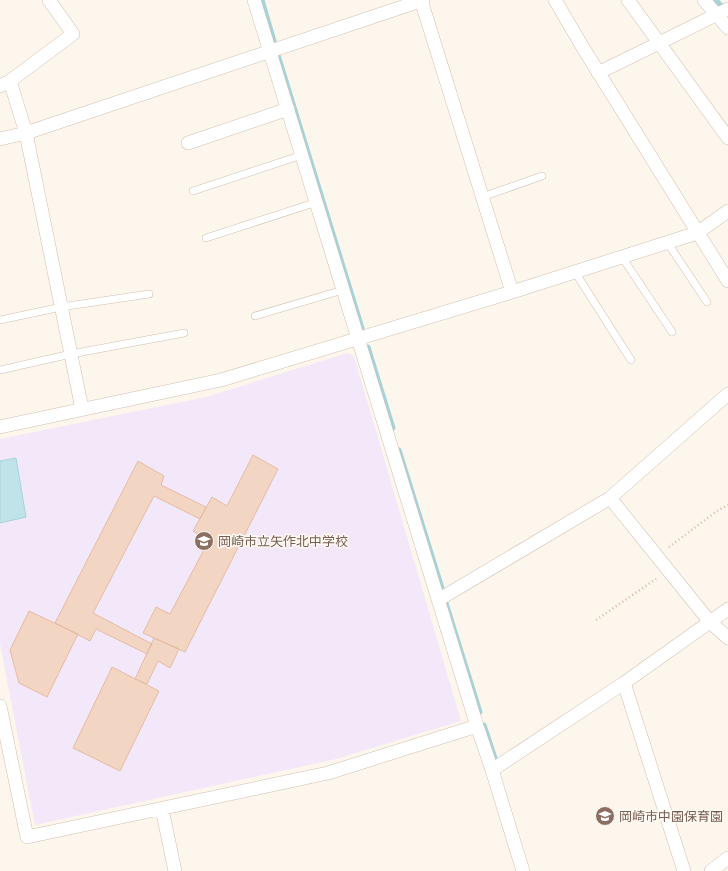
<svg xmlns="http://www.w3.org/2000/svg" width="728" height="871" font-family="Manrope,'Noto Sans JP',sans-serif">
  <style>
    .education { fill: #f3e8fa }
    .water { fill: #bfe3e8; stroke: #a5d3da }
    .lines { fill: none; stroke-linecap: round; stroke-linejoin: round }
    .stream { stroke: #a5d3da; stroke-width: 5 }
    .building { fill: #f3d5c3; stroke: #e6bba3 }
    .service-casing { stroke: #d1beb0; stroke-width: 8 }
    .minor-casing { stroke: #d1beb0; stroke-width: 14 }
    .path { stroke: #d9b8a5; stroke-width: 2.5; stroke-dasharray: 1 3; stroke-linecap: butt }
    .service { stroke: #fff; stroke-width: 7 }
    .minor { stroke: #fff; stroke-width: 13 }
    .labels { text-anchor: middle; stroke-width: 3; stroke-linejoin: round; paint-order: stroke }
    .education-label { font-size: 13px; fill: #785e54; stroke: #fffaf3; text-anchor: start }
  </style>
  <rect width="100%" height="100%" fill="#fdf6ec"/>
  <!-- education -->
  <path class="education" d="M 347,353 L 354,356 L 461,721 L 336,759 L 35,825 L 0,644 L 0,439 L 206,397 Z"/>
  <!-- water -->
  <path class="water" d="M 16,458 L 26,517 L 0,523 L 0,461 Z"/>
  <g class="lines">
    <!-- stream -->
    <path class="stream" d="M 262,0 L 274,41
      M 716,0 L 725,10
      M 278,55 L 362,328
      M 368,347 L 393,428
      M 399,450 L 442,588
      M 446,603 L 480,712
      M 484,725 L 495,758"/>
  </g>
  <!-- building -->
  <path class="building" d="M 253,455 L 278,469 L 185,652 L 143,633 L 156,607 L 170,614 L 209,540 L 193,531 L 212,497 L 227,506 Z
    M 138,461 L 164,476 L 161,485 L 206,507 L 200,519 L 154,496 L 93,613 L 152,644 L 147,654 L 96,629 L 90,641 L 55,623 Z
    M 29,611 L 78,634 L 47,697 L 19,683 L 10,650 Z
    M 154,638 L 179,649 L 170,668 L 158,661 L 147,684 L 135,679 Z
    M 112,667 L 159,691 L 120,771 L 73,748 Z"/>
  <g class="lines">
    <!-- service casing -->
    <g class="service-casing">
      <path id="service" d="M 193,191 L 302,155
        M 482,197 L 542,176
        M 206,238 L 317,202
        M 667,242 L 707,302
        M 622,257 L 672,332
        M 575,272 L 631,360
        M 255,316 L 343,290
        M 0,320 L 61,307 L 149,294
        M 0,370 L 71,354 L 184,333"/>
    </g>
    <!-- minor casing -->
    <g class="minor-casing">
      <path id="minor" d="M 254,0 L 477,726 L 492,770 L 523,871
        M 421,0 L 512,292
        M 555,0 L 582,46 L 728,281
        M 628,0 L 728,138
        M 704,0 L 728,28
        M 598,73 L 728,9
        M 10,81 L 26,133 L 82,409
        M 0,86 L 10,81 L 73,34 L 49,0
        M 0,139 L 26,133 L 423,0
        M 188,143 L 288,109
        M 0,427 L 221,380 L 512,292 L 697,233 L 728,211
        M 610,498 L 710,622 L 728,638
        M 438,600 L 610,498 L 728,394
        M 624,683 L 684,871
        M 0,706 L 27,837 L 328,773 L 477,726
        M 492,770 L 624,683 L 728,609
        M 162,809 L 175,871
        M 711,871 L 728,858"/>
    </g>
    <!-- path -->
    <path class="path" d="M 669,547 L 717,511 L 728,505
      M 596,620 L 656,579"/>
    <!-- service -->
    <use href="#service" class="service"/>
    <!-- minor -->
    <use href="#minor" class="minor"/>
  </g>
  <!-- icons -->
  <defs>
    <g id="school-disc" transform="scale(1)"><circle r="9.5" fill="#8d6e63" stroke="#fffaf3"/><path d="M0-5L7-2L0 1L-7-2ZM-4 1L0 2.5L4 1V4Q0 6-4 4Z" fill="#fff"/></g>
  </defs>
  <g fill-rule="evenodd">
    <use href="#school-disc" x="204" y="541"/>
    <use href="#school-disc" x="605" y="816"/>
  </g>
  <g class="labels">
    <!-- education labels -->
    <g class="education-label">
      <text x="218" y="546">岡崎市立矢作北中学校</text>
      <text x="619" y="821">岡崎市中園保育園</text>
    </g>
  </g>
</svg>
